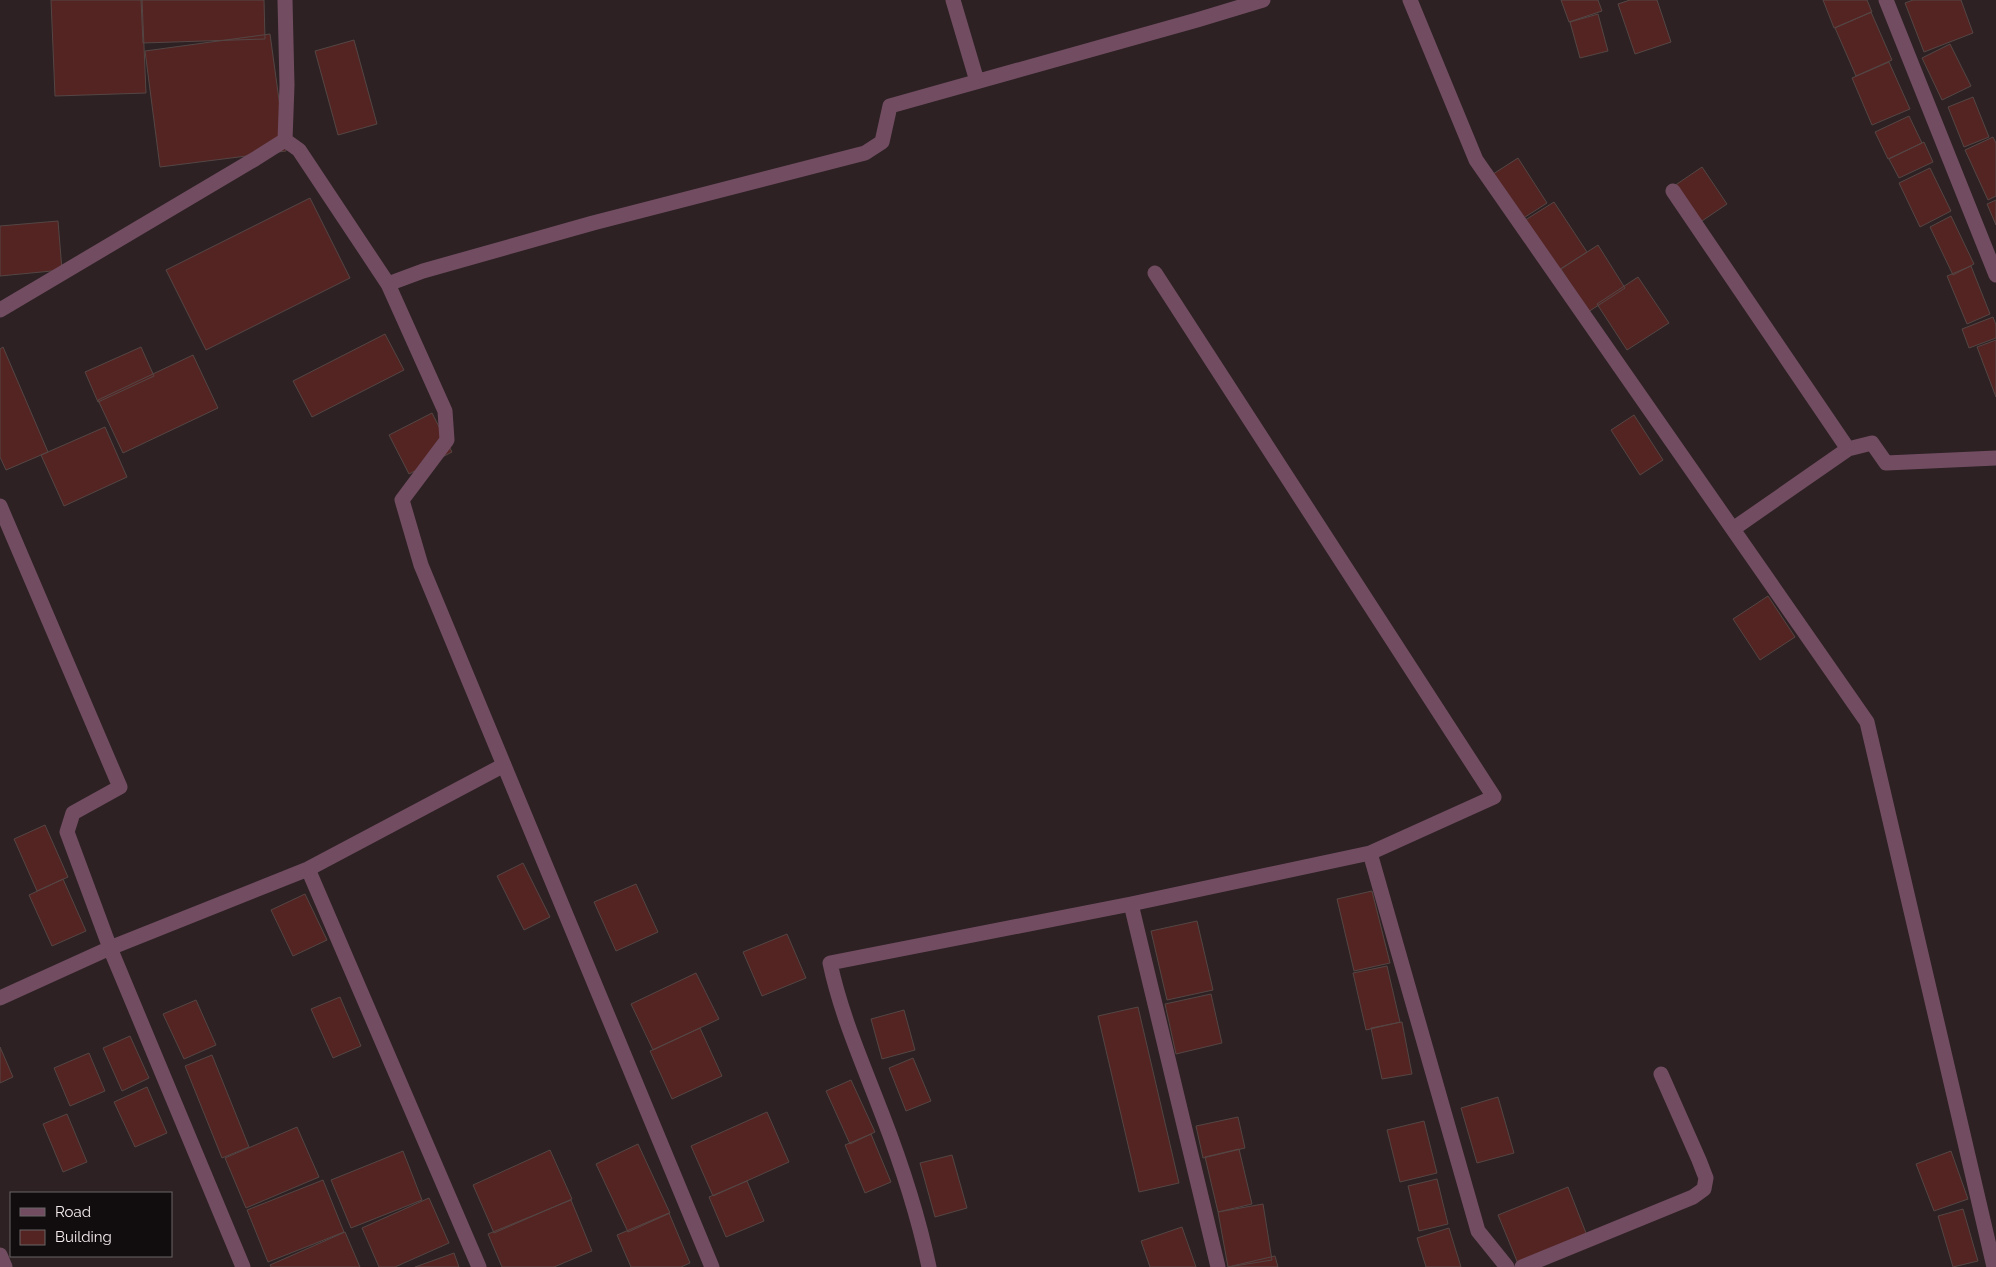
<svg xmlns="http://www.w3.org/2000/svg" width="1996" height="1267" font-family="Raleway,sans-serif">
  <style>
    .building { fill: #542423; stroke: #544644 }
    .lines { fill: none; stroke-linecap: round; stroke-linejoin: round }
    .minor { stroke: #724d62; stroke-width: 15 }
  </style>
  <rect width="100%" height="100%" fill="#2d2123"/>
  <!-- building -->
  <path class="building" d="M 51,0 L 142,0 L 146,93 L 55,96 Z
    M 141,0 L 264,0 L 265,39 L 143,43 Z
    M 1561,0 L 1598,0 L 1602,11 L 1569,22 Z
    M 1630,0 L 1657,0 L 1671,42 L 1635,54 L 1618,4 Z
    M 1823,0 L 1867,0 L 1872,12 L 1834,28 Z
    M 1913,0 L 1961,0 L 1973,33 L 1924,52 L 1905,3 Z
    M 1871,12 L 1892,60 L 1856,76 L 1835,28 Z
    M 1598,14 L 1608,51 L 1580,58 L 1570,22 Z
    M 270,34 L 286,151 L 160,167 L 145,51 Z
    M 354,40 L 377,124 L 338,135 L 315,51 Z
    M 1950,44 L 1971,86 L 1942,100 L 1922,58 Z
    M 1889,62 L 1910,109 L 1872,125 L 1852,78 Z
    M 1973,97 L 1989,137 L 1964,147 L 1948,107 Z
    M 1909,116 L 1922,143 L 1888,159 L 1875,132 Z
    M 1993,137 L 1996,143 L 1996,196 L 1988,200 L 1965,150 Z
    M 1924,142 L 1933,162 L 1899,178 L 1889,159 Z
    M 1518,158 L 1547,203 L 1519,221 L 1490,176 Z
    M 1702,167 L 1727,204 L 1699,223 L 1674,186 Z
    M 1930,168 L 1951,211 L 1920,227 L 1899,183 Z
    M 310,198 L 350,278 L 206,350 L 166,270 Z
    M 1996,200 L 1996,225 L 1987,204 Z
    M 1554,202 L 1587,252 L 1554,273 L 1522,222 Z
    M 1951,216 L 1974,264 L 1953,275 L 1930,227 Z
    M 58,221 L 62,270 L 0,276 L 0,226 Z
    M 1598,245 L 1625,288 L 1588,312 L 1561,269 Z
    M 1971,266 L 1990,314 L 1967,324 L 1947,276 Z
    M 1638,277 L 1669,323 L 1627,350 L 1597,304 Z
    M 1993,317 L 1996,325 L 1996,338 L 1969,348 L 1962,329 Z
    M 385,334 L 404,370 L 312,417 L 293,381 Z
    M 1996,340 L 1996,397 L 1977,347 Z
    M 3,347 L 48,452 L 6,470 L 0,457 L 0,349 Z
    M 141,347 L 154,376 L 98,402 L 85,372 Z
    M 193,355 L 218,408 L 123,453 L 98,400 Z
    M 432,413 L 452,452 L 409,474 L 389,435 Z
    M 1634,415 L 1663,460 L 1640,475 L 1611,430 Z
    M 105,427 L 127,477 L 64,506 L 41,455 Z
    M 1768,596 L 1795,637 L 1760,660 L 1733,619 Z
    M 45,825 L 68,877 L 37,891 L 14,839 Z
    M 523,863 L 550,917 L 524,930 L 497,876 Z
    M 63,879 L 86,931 L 52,946 L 29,895 Z
    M 636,884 L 658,932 L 616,951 L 594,902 Z
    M 1372,891 L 1390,963 L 1354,971 L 1337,899 Z
    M 305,894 L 327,940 L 293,956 L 271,910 Z
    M 1197,921 L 1213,990 L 1167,1000 L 1151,931 Z
    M 787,934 L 806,978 L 762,996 L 743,952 Z
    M 1387,966 L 1400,1022 L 1366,1030 L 1353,973 Z
    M 696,973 L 719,1019 L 653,1050 L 631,1004 Z
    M 1211,994 L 1222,1043 L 1176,1054 L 1165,1004 Z
    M 340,997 L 361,1046 L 333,1058 L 311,1009 Z
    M 196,1000 L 216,1045 L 184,1059 L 163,1014 Z
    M 1138,1007 L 1179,1183 L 1139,1192 L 1098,1016 Z
    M 904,1010 L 915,1050 L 882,1059 L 871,1019 Z
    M 1402,1022 L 1412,1074 L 1382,1079 L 1371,1028 Z
    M 700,1028 L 722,1076 L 672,1099 L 650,1051 Z
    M 130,1036 L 149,1078 L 122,1091 L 103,1048 Z
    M 0,1047 L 13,1077 L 0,1083 Z
    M 89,1053 L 105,1091 L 70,1106 L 54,1068 Z
    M 212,1055 L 249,1147 L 222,1158 L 185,1066 Z
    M 913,1058 L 931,1101 L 906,1111 L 889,1068 Z
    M 851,1080 L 875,1132 L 850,1144 L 826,1091 Z
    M 147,1087 L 167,1133 L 135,1147 L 114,1102 Z
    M 1498,1097 L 1514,1153 L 1477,1163 L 1461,1108 Z
    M 767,1112 L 789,1162 L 713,1196 L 691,1146 Z
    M 67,1114 L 87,1162 L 63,1172 L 43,1124 Z
    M 1238,1117 L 1245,1148 L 1203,1158 L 1196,1126 Z
    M 1424,1121 L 1437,1173 L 1400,1182 L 1387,1130 Z
    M 297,1127 L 319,1177 L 246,1208 L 225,1158 Z
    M 871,1134 L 891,1182 L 865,1193 L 845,1145 Z
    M 638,1144 L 670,1213 L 628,1232 L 596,1164 Z
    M 1239,1149 L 1252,1204 L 1218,1212 L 1205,1157 Z
    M 550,1150 L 572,1199 L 494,1233 L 473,1185 Z
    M 403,1151 L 422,1200 L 351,1228 L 331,1180 Z
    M 1951,1151 L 1968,1199 L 1934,1211 L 1916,1164 Z
    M 952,1155 L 967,1208 L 935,1217 L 920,1163 Z
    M 1437,1179 L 1448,1224 L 1419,1231 L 1408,1186 Z
    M 323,1180 L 344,1232 L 268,1262 L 247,1210 Z
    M 747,1181 L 764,1221 L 726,1237 L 709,1197 Z
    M 1568,1187 L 1588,1238 L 1519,1266 L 1498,1215 Z
    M 429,1198 L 449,1243 L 395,1267 L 379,1267 L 362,1228 Z
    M 571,1200 L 592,1251 L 554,1267 L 502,1267 L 488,1234 Z
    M 1263,1204 L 1272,1260 L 1228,1267 L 1218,1212 Z
    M 1963,1209 L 1978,1261 L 1953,1267 L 1938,1216 Z
    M 669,1213 L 690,1263 L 681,1267 L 631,1267 L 617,1235 Z
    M 1182,1227 L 1196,1267 L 1150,1267 L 1141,1241 Z
    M 1449,1228 L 1461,1267 L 1426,1267 L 1417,1238 Z
    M 345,1232 L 360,1267 L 271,1267 L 270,1265 Z
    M 454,1253 L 459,1267 L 415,1267 Z
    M 1275,1256 L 1278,1267 L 1228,1267 Z"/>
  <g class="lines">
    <!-- minor -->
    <path class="minor" d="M 953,0 L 977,81
      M 1410,0 L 1476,160 L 1867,722 L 1994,1267
      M 1886,0 L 1996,275
      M 285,140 L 299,150 L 388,284 L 445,411 L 447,440 L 402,500 L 421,565 L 712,1267
      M 1673,191 L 1848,449 L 1872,443 L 1886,463 L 1996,458
      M 388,284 L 423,271 L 593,223 L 865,153 L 882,142 L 890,106 L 1197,20 L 1263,0
      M 0,310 L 255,159 L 285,140 L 287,85 L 285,0
      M 0,506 L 120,787 L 73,813 L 67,832 L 110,948 L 243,1267
      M 1733,529 L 1848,449
      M 1370,853 L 1478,1231 L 1507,1267
      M 308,869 L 479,1267
      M 1131,904 L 1218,1267
      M 0,998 L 110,948 L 308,869 L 504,765
      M 0,1255 L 5,1267
      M 929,1267 C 918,1215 901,1163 882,1114 C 863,1064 841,1015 830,963 L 1131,904 L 1370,853 L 1494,797 L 1155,273
      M 1522,1267 L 1693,1197 L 1704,1189 L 1706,1178 L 1699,1160 L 1661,1074"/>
  </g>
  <!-- legend -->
  <rect x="10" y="1192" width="162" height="65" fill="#110c0d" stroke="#6b6566"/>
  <rect x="20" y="1208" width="25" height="8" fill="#724d62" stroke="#6b6566"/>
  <text x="55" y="1217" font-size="15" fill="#f3eaec">Road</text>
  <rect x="20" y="1230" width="25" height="15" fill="#542423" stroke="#6b6566"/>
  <text x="55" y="1242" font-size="15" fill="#f3eaec">Building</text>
</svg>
